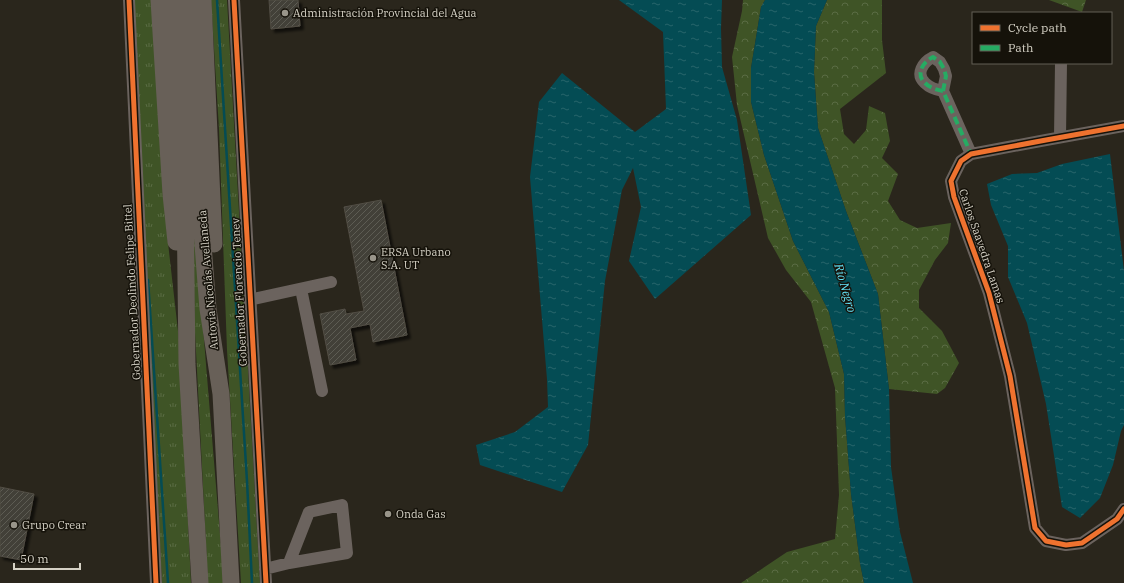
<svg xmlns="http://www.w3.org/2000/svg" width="1124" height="583" font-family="'IBM Plex Serif',serif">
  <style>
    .grass { fill: url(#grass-tufts) }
    .forest { fill: url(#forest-crowns) }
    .water { fill: url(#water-ripples) }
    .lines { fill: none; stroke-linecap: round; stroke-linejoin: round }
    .stream { stroke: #044c54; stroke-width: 2.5 }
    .building { fill: url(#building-hatch); stroke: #514d44; filter: url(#shadow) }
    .minor { stroke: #6b635e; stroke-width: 12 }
    .highway { stroke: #686058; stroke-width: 17 }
    .quiet { stroke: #26ab63; stroke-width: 4; stroke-dasharray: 8 4; stroke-linecap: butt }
    .cycleway-casing { stroke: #15120a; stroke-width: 8 }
    .cycleway { stroke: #ef722f; stroke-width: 5 }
    .poi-dot { fill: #99958a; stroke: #15120a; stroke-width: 1.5 }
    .labels { text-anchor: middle; stroke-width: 3; stroke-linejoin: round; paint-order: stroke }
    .poi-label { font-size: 11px; fill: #d5d1c5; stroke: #15120a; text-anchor: start }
    .street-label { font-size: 11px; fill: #d5d1c5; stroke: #15120a }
    .water-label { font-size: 12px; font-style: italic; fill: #65e5fa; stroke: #15120a }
  </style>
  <defs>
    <pattern id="grass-tufts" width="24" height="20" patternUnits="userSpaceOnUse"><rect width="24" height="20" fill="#3f5426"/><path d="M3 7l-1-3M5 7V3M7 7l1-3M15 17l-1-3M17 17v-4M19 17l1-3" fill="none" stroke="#5a6c44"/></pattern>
    <pattern id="forest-crowns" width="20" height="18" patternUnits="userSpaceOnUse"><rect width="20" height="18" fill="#3f5426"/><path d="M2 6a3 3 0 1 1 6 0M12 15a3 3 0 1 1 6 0" fill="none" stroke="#5a6c44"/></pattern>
    <pattern id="water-ripples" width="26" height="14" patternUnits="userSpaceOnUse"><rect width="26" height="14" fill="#044c54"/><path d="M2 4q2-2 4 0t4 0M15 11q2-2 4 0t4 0" fill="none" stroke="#28656b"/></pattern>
    <pattern id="building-hatch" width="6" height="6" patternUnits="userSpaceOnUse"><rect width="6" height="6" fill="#434038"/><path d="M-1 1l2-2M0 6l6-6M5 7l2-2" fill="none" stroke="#5d5b53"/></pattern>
    <filter id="shadow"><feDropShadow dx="3.5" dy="3.5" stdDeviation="1" flood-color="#0009"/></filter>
  </defs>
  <rect width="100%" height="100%" fill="#2a261c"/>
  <!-- grass -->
  <path class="grass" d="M 132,0 L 154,0 L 167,234 L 179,340 L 191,583 L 162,583 Z
    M 211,0 L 227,0 L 260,583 L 241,583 L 227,350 L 219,129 Z
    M 192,194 L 224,583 L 208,583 L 195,332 Z"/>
  <!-- forest -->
  <path class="forest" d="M 743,0 L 765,0 L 761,7 L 751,68 L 751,102 L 764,155 L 793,241 L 829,312 L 844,374 L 845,416 L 851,494 L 860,563 L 864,583 L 741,583 L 787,552 L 835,539 L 839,495 L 835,388 L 811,302 L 786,270 L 768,238 L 737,105 L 732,57 L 742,11 Z
    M 827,0 L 882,0 L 882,40 L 886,73 L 840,109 L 844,134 L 854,144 L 866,130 L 869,106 L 885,113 L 890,141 L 882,158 L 898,174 L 888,201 L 900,220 L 917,228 L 951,223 L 948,243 L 935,260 L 919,290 L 919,308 L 942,331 L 959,363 L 945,388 L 937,394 L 889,389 L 878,294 L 846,211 L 818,128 L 814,72 L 816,26 Z
    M 1049,0 L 1086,0 L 1082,12 Z"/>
  <!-- water -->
  <path class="water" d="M 619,0 L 722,0 L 721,28 L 722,67 L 737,120 L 751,215 L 655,299 L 629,261 L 641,207 L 633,168 L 622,190 L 605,281 L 588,445 L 562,492 L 480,465 L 476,445 L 515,432 L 548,407 L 547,379 L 530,177 L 539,102 L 562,73 L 635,132 L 666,109 L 663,32 Z
    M 765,0 L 827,0 L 816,26 L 814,72 L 818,128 L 846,211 L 878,294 L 889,389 L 891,467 L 900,532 L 913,583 L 864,583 L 860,563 L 851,494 L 845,416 L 844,374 L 829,312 L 793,241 L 764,155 L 751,102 L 751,68 L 761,7 Z
    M 1110,154 L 1124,271 L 1124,425 L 1121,431 L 1113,465 L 1100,498 L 1080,518 L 1062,507 L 1046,404 L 1027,323 L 1008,277 L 1008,246 L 991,205 L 987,184 L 1012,174 L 1037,173 L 1062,164 Z"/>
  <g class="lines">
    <!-- stream -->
    <path class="stream" d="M 217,0 L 247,481 L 252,583
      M 148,280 L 168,583"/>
  </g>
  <!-- building -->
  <path class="building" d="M 269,0 L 298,0 L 300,26 L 271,29 Z
    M 381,200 L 407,335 L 373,342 L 370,324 L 350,328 L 356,360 L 330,365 L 320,314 L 345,309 L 346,314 L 364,311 L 344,207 Z
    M 0,487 L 34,494 L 21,560 L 0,556 Z"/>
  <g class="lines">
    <!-- minor -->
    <path class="minor" d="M 129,0 L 156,583
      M 234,0 L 266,583
      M 943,91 C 937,90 930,88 925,83 C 915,74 923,62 933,57 L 940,62 L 944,69 L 946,76 L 943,91 L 971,154
      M 1124,126 L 1046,140 L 971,154 L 961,161 L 951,181 L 954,197 L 989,293 L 1010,376 L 1035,528 L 1046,541 L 1066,545 L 1082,543 L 1117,519 L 1124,509
      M 1060,137 L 1061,63
      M 301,289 L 322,391
      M 249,300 L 331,282
      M 265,569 L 289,563 L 309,512 L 342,505 L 347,553 L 289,563"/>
    <!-- highway -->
    <path class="highway" d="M 159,0 L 171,194 L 176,242
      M 175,0 L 185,194 L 187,364 L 200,583
      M 188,0 L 199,193 L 208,309 L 221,394 L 231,583
      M 203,0 L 214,244"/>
    <!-- quiet -->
    <path class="quiet" d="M 943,91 C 937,90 930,88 925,83 C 915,74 923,62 933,57 L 940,62 L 944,69 L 946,76 L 943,91 L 971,154"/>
    <!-- cycleway casing -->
    <g class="cycleway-casing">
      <path id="cycleway" d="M 129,0 L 156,583
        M 234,0 L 266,583
        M 1124,126 L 1046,140 L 971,154 L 961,161 L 951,181 L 954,197 L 989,293 L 1010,376 L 1035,528 L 1046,541 L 1066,545 L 1082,543 L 1117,519 L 1124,509"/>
    </g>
    <!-- cycleway -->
    <use href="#cycleway" class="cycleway"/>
  </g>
  <!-- markers -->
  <g class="poi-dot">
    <circle cx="285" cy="13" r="4"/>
    <circle cx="373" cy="258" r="4"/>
    <circle cx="388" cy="514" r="4"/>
    <circle cx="14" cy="525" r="4"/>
  </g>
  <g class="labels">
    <!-- poi labels -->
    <g class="poi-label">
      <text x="293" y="17">Administración Provincial del Agua</text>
      <text x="381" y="256">ERSA Urbano<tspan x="381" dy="13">S.A. UT</tspan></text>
      <text x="396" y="518">Onda Gas</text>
      <text x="22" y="529">Grupo Crear</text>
    </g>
    <!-- street labels -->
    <g class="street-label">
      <text transform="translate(982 246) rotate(71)" y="4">Carlos Saavedra Lamas</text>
      <text transform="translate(208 280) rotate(-95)" y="4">Autovía Nicolás Avellaneda</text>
      <text transform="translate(132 292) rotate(-93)" y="4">Gobernador Deolindo Felipe Bittel</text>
      <text transform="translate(239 292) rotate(-93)" y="4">Gobernador Florencio Tenev</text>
    </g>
    <!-- water labels -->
    <g class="water-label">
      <text transform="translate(845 288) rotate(74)" y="4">Río Negro</text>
    </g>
  </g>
  <!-- legend -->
  <rect x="972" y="12" width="140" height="52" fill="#15120a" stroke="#625e55"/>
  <rect x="980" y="25" width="20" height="6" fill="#ef722f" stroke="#625e55"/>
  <text x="1008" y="32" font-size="12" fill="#d5d1c5">Cycle path</text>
  <rect x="980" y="45" width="20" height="6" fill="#26ab63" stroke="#625e55"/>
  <text x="1008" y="52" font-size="12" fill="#d5d1c5">Path</text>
  <!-- scale -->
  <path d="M14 563v6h66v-6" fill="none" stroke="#d5d1c5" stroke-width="2"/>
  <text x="20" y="563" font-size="12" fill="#d5d1c5" stroke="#15120a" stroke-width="3" paint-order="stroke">50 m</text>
</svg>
